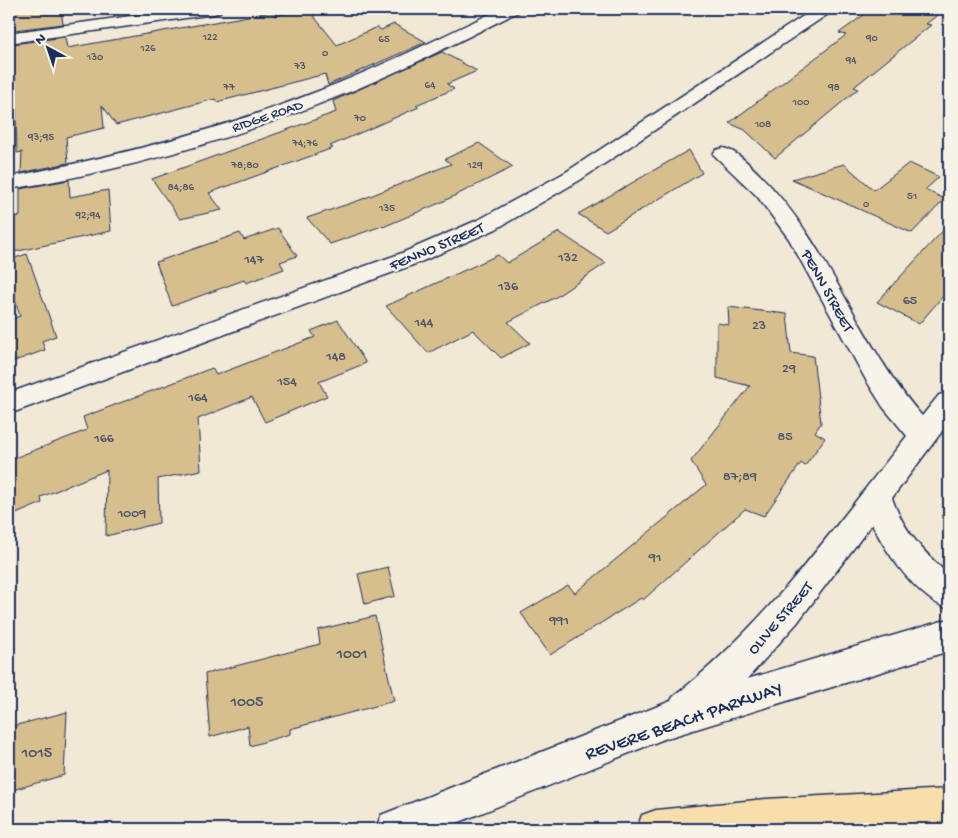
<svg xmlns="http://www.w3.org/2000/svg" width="958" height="838" font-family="'Gochi Hand',sans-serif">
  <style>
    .building { fill: #d7be8d; stroke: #1b2f5e }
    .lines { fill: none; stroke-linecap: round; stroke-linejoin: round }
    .minor-casing { stroke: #1b2f5e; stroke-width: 3 }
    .highway-casing { stroke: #1b2f5e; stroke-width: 3 }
    .minor { fill: #f7f3e8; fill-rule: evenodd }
    .highway { fill: #f8deab; fill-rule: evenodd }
    .labels { text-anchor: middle; stroke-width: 5; stroke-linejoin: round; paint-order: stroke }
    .far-number-label { font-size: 11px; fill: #4a536a }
    .far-street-label { font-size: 14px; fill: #1b2f5e; stroke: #f7f3e8 }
    .number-label { font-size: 14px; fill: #4a536a }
    .street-label { font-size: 16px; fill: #1b2f5e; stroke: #f7f3e8 }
    .near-number-label { font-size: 16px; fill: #4a536a }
    .near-street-label { font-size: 19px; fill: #1b2f5e; stroke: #f7f3e8 }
  </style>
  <rect width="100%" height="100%" fill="#f1e8d6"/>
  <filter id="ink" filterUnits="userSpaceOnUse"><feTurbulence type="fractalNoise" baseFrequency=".02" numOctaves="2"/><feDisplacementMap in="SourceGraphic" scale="10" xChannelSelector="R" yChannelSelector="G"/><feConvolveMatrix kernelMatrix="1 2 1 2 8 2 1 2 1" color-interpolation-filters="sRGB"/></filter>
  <g filter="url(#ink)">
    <!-- building -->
    <path class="building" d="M 15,9 L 61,9 L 63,24 L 14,30 Z
      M 308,9 L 337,45 L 377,27 L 381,30 L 394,24 L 426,42 L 328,85 L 325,74 L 217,102 L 215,99 L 116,125 L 102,105 L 104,128 L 66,137 L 68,163 L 21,173 L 22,152 L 17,153 L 15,78 L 11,78 L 13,44 L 65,37 L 67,48 L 271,12 L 274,16 Z
      M 872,9 L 945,9 L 926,24 L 931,25 L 854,87 L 858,89 L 775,158 L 745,130 L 729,123 L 846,35 L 839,33 Z
      M 442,52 L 477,71 L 447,84 L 454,89 L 416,105 L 419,107 L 330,146 L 333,148 L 209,193 L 222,210 L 180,219 L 152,179 L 336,112 L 333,101 Z
      M 479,143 L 513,167 L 442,202 L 383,227 L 382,226 L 330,244 L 307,218 L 360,200 L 451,164 L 445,159 Z
      M 689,150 L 702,173 L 606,231 L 578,214 Z
      M 909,163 L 939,177 L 925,190 L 945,199 L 912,233 L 792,179 L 844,164 L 874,190 Z
      M 69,180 L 70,197 L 108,190 L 111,231 L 9,253 L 9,218 L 20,216 L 20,189 Z
      M 949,224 L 949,289 L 919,324 L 877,302 Z
      M 278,228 L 297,256 L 280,262 L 284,269 L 246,283 L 244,280 L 172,306 L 156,262 L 240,233 L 244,240 Z
      M 559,232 L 606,263 L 556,297 L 508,322 L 530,343 L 501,358 L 473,330 L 428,353 L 386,306 L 498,255 L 507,263 Z
      M 27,254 L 56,336 L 42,341 L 45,350 L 9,363 L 9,320 L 20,316 L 9,281 L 9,260 Z
      M 728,307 L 787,314 L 791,353 L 813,356 L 821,423 L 815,432 L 825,438 L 805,466 L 801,463 L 764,516 L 745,509 L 643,600 L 641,598 L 550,655 L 521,613 L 568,585 L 575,593 L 706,485 L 691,461 L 750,386 L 717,378 L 717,323 L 729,325 Z
      M 338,320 L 366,363 L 319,382 L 327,396 L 265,422 L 252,397 L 198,419 L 201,470 L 158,479 L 159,523 L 106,536 L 107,470 L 41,497 L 42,503 L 9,517 L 9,460 L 87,430 L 83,417 L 212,368 L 216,375 L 315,337 L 311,331 Z
      M 388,567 L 395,596 L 365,604 L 358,574 Z
      M 375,616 L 394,701 L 290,729 L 290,734 L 250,746 L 248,726 L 210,737 L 205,674 L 320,644 L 318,630 Z
      M 67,712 L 64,775 L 9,791 L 9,727 Z"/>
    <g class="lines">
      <!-- minor casing -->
      <g class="minor-casing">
        <path id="minor" d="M 181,9 L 222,9 L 220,12 L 214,14 L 9,43 L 9,33 Z
          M 500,9 L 520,9 L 518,12 C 456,43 394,75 329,100 C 227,141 118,172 9,189 L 9,177 C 114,157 217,131 316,92 C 379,68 439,38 500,9 Z
          M 814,9 L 833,9 L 831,12 L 580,180 L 496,229 L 418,263 L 9,414 L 9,393 L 402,253 L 480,219 L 566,172 Z
          M 723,148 C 737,151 749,164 759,174 C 830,244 857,342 922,416 L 939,395 L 949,392 L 949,422 L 892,498 C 903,530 924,553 949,575 L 949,609 C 917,598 887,554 872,524 L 797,623 L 747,679 L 949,619 L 949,651 L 664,739 L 442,829 L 376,829 L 381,815 L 671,701 L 673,697 C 766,625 834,527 907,436 L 883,407 L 866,380 L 789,239 L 757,196 L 713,154 L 716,150 Z"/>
      </g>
      <!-- highway casing -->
      <g class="highway-casing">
        <path id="highway" d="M 949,789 L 949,827 L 908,829 L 637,829 L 642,815 L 656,810 L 766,799 Z"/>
      </g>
      <!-- minor -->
      <use href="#minor" class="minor"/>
      <!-- highway -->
      <use href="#highway" class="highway"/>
    </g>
  </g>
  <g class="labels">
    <!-- far-number labels -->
    <g class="far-number-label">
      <text x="210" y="40">122</text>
      <text x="872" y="41">90</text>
      <text x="384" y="42">65</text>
      <text x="148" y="51">126</text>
      <text x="325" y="56">0</text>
      <text x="95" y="60">130</text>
      <text x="851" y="63">94</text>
      <text x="300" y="69">73</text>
      <text x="430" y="88">64</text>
      <text x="229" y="90">77</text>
      <text x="834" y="90">98</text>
      <text x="801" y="105">100</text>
      <text x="360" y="121">70</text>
      <text x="763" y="127">108</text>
      <text x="41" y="140">93;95</text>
      <text x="305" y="146">74;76</text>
      <text x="245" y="168">78;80</text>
      <text x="475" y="168">129</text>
      <text x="181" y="190">84;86</text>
      <text x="912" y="199">51</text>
      <text x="866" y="207">0</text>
      <text x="387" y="211">135</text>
      <text x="88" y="218">92;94</text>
    </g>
    <!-- far-street labels -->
    <g class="far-street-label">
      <text transform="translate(267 115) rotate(-19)" y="5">RIDGE ROAD</text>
    </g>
    <!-- number labels -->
    <g class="number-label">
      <text x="568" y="261">132</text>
      <text x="254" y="263">147</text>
      <text x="508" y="290">136</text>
      <text x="910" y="304">65</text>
      <text x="424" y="326">144</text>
      <text x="759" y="329">23</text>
      <text x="336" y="360">148</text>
      <text x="789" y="372">29</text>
      <text x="287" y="385">154</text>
      <text x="198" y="401">164</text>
      <text x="785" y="440">85</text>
      <text x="104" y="442">166</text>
      <text x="740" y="480">87;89</text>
      <text x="132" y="517">1009</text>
      <text x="655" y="561">91</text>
      <text x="559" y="624">991</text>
    </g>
    <!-- street labels -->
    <g class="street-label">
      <text transform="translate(436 245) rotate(-23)" y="6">FENNO STREET</text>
      <text transform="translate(829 290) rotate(61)" y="6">PENN STREET</text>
      <text transform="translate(779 617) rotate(-49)" y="6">OLIVE STREET</text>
    </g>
    <!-- near-number labels -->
    <g class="near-number-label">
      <text x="352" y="658">1001</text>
      <text x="247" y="706">1005</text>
      <text x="37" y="757">1015</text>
    </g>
    <!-- near-street labels -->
    <g class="near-street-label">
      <text transform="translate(683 719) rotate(-19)" y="7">REVERE BEACH PARKWAY</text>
    </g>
  </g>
  <!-- margin -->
  <rect width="958" height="838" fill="none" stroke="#f7f3e8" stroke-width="30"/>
  <rect x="15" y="15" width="928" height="808" fill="none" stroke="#1b2f5e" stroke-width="2" filter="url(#ink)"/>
  <!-- north arrow -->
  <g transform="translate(48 48) rotate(320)" stroke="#f7f3e8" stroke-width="4" paint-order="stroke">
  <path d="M0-4L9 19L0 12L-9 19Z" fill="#1b2f5e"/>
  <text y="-8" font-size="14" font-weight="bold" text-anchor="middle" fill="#1b2f5e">N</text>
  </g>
</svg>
